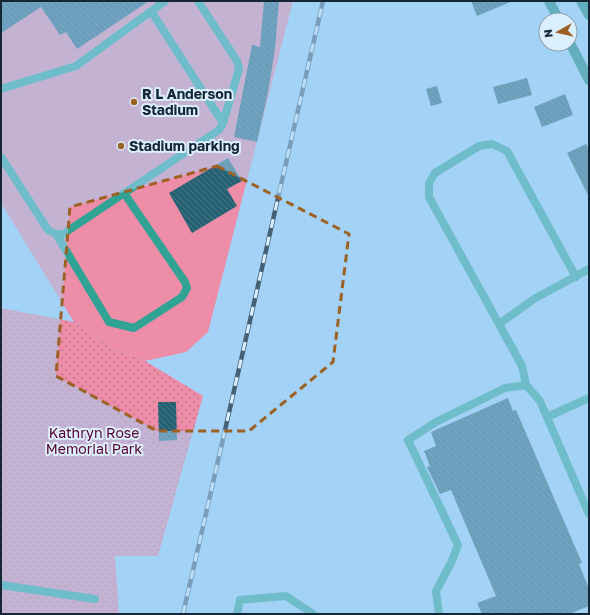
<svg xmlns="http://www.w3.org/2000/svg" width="590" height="615" font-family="'Golos Text',sans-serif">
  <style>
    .green { fill: #ed8da8 }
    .park { fill: url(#park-dots) }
    .building { fill: url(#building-back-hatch) }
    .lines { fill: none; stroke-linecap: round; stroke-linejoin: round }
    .service { stroke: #31a394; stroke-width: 8 }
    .secondary { stroke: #178376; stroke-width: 10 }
    .rail-casing { stroke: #446075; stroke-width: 4.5 }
    .rail { stroke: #dceffe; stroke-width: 3; stroke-dasharray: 9; stroke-linecap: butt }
    .marked { fill: none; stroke: #9d6123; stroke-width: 3; stroke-dasharray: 8 5; stroke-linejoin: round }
    .poi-dot { fill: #9d6123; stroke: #dceffe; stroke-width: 1.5 }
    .labels { text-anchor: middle; stroke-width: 4; stroke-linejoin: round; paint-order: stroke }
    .poi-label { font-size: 14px; font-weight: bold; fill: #152735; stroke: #dceffe; text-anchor: start }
    .park-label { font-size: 14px; fill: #580228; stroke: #dceffe }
  </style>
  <defs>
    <pattern id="park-dots" width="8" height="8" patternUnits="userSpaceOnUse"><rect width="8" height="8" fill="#ed8da8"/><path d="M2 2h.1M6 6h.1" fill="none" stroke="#bf738a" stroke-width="1.8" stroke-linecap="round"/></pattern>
    <pattern id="building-back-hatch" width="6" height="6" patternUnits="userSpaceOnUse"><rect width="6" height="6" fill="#266073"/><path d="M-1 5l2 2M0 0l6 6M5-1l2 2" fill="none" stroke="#4b7887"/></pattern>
  </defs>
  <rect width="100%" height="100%" fill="#a3d2f6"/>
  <!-- green -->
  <path class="green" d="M 1,1 L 293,1 L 208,332 L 186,352 L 145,361 L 110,347 L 74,322 L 1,203 Z"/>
  <!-- park -->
  <path class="park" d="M 1,308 L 74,322 L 110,347 L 145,361 L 203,396 L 158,556 L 115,556 L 119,614 L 1,614 Z"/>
  <!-- building -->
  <path class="building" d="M 1,1 L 149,1 L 77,49 L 66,32 L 60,35 L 41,7 L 1,33 Z
    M 264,1 L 279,1 L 275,49 L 268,92 L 257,142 L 234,137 L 252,45 L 260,47 Z
    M 471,1 L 513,1 L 477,16 Z
    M 527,78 L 532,95 L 498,104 L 493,87 Z
    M 437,86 L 442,103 L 431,106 L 426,89 Z
    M 565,94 L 573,115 L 542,127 L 534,107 Z
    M 586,144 L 589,150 L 589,197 L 567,153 Z
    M 228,158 L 242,181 L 227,189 L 237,206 L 192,233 L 169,193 Z
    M 508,398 L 513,411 L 516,410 L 582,563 L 579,564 L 589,589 L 589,606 L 569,614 L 482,614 L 477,603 L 496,596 L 451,490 L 440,494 L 427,467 L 430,466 L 424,451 L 436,446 L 431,432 Z
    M 158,402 L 176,402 L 177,440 L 159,441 Z"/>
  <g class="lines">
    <!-- service -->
    <path class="service" d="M 198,1 L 237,61 L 239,69 L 223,123
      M 1,89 L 76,66 L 165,1
      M 1,157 L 48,230 L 56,234 L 63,234 L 219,130 L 223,123 L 151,11
      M 56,234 L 109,322 L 134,328 L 182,297 L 187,288 L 185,282 L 124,193
      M 499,324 L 429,197 L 429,183 L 435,173 L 479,146 L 492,144 L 507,151 L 576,277
      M 526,385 L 522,366 L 499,324 L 534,299 L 589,269
      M 547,417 L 589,398
      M 1,585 L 95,599
      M 237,614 L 240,600 L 286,596 L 313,614
      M 439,614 L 436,591 L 451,563 L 458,545 L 408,440 L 436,422 L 505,388 L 526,385 L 540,401 L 589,514"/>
    <!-- secondary -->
    <path class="secondary" d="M 549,1 L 559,20
      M 581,1 L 589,15
      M 570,43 L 589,80"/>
    <!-- rail casing -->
    <g class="rail-casing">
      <path id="rail" d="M 183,614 L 323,1"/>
    </g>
    <!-- rail -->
    <use href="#rail" class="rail"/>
  </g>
  <!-- marked area -->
  <path d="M0 0H590V615H0ZM 217,166 L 349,234 L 333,362 L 249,431 L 157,431 L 56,376 L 70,207 Z" fill="#a3d2f6" fill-opacity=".55" fill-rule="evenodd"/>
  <path class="marked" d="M 217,166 L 349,234 L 333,362 L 249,431 L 157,431 L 56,376 L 70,207 Z"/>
  <!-- markers -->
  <g class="poi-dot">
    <circle cx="134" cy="102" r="4"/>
    <circle cx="121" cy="146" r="4"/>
  </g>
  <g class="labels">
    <!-- poi labels -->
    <g class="poi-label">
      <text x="142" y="99">R L Anderson<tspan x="142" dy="16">Stadium</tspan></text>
      <text x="129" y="151">Stadium parking</text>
    </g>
    <!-- park labels -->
    <g class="park-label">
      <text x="94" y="438">Kathryn Rose<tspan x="94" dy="16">Memorial Park</tspan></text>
    </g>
  </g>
  <!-- border -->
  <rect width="590" height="615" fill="none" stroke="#152735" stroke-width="4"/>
  <!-- north arrow -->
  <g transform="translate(558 32) rotate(262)"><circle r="19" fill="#dceffe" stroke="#8c9fae"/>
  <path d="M0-3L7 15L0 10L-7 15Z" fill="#9d6123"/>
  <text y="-6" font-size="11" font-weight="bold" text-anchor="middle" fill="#152735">N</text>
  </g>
</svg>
